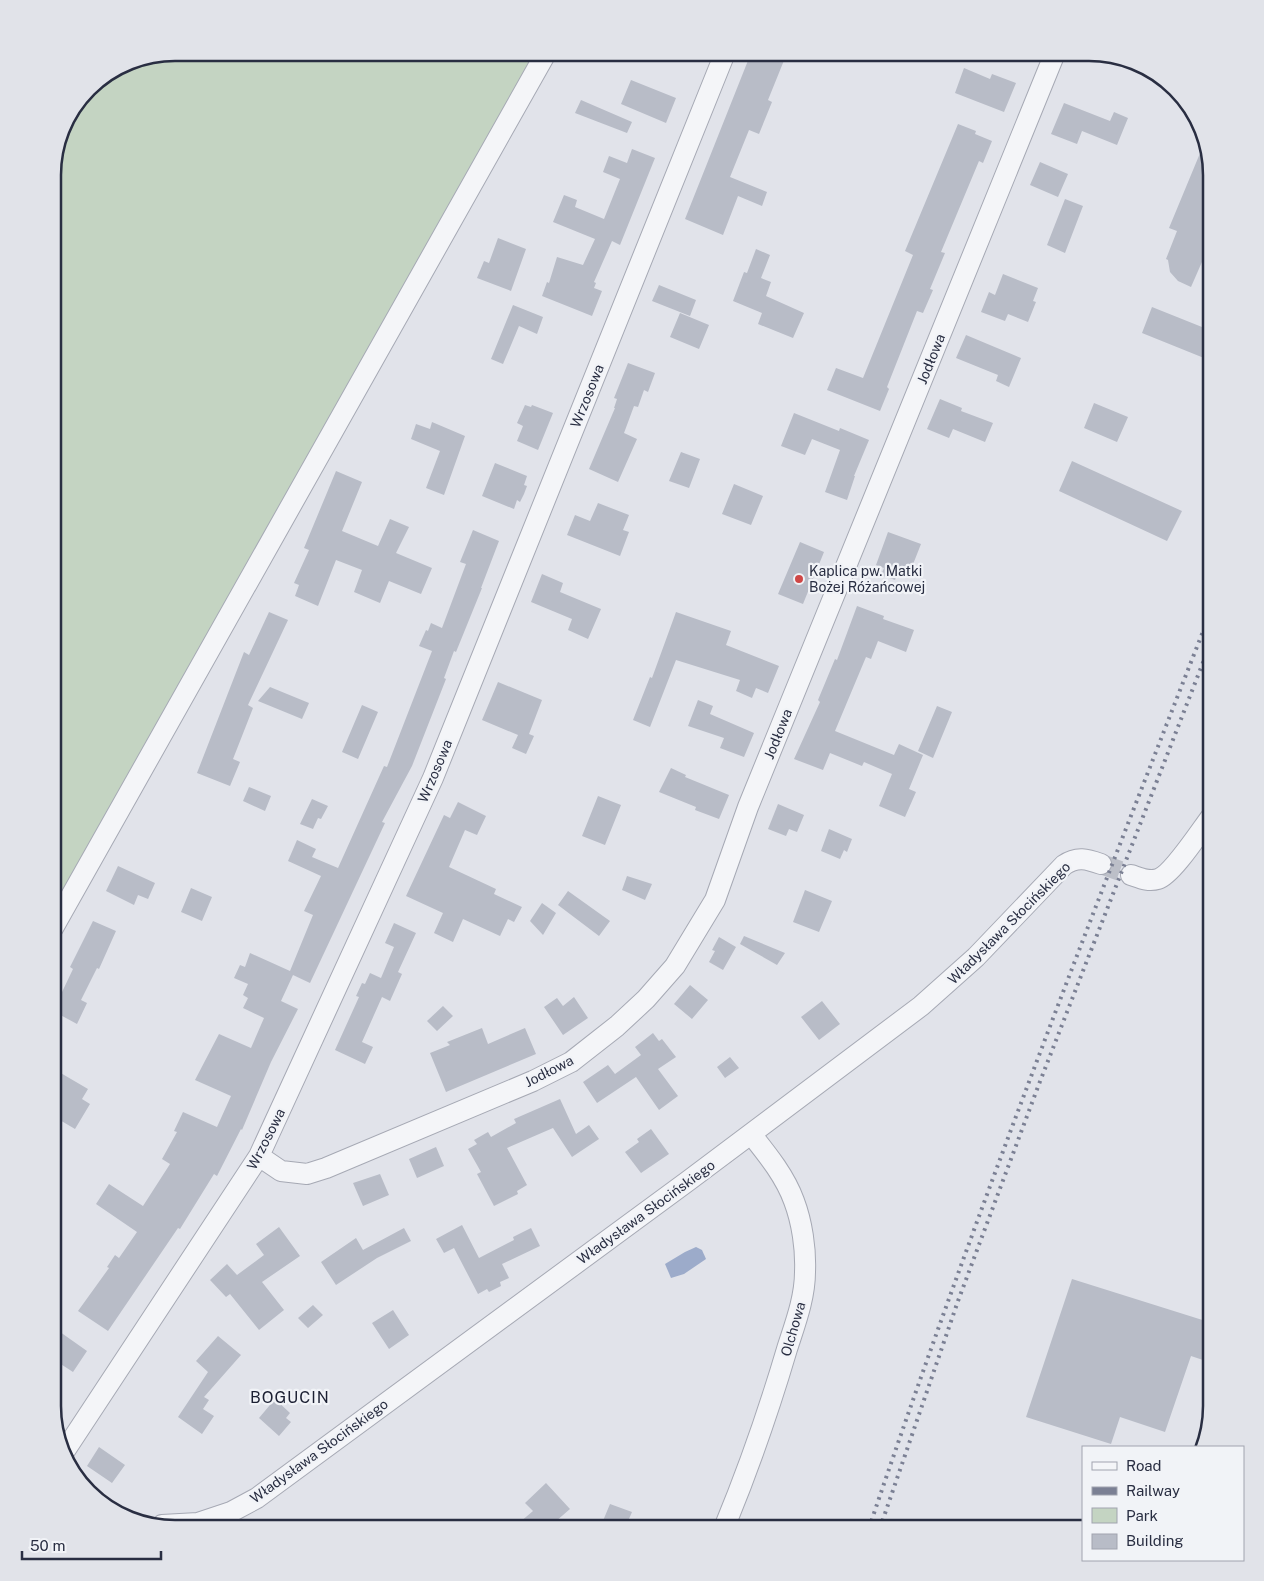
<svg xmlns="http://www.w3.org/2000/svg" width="1264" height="1581" font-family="'Public Sans',sans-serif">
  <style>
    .green { fill: #c4d4c2 }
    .water { fill: #9cabca }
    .building { fill: #b8bcc7 }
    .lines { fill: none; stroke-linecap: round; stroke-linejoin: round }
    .street-tunnel { stroke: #bcbfc8; stroke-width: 20; stroke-dasharray: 20 10; stroke-linecap: butt }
    .street-casing { stroke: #a6a9b4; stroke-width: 22 }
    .street { stroke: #f4f5f8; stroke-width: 20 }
    .rail { stroke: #7b8094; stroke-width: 4; stroke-dasharray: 2.5 5; stroke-linecap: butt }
    .poi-dot { fill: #cf4746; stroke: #f1f3f7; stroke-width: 2 }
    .labels { text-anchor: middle; stroke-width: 4.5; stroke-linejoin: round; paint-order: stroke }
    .street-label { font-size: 14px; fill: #292e42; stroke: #f1f3f7 }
    .poi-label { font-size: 14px; fill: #292e42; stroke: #f1f3f7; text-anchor: start }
    .quarter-label { font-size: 16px; letter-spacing: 1px; fill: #1c2033; stroke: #f1f3f7 }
    .rim { fill: none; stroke: #292e42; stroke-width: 2.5 }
  </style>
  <rect width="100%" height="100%" fill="#e1e3ea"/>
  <!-- green -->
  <path class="green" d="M 175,53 L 554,53 L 53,927 L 53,167 L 65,121 L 94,83 L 129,62 Z"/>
  <!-- water -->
  <path class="water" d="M 696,1247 L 702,1250 L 706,1259 L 684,1274 L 671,1278 L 665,1264 L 685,1252 Z"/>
  <!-- building -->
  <path class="building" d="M 751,53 L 787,53 L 768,100 L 772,102 L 759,134 L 749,130 L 730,177 L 767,192 L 762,206 L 738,196 L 723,235 L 685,219 Z
    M 964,68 L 990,79 L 992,74 L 1016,83 L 1004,112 L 955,93 Z
    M 631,80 L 676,98 L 666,123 L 621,104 Z
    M 581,100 L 632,122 L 627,133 L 575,113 Z
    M 1064,103 L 1110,121 L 1114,112 L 1128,118 L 1117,145 L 1082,131 L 1077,144 L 1051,134 Z
    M 958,124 L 976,131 L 975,134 L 992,141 L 983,163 L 979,161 L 941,252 L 945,253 L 930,289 L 933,290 L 923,313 L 917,311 L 887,387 L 889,389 L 880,411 L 827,390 L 836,368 L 863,378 L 913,255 L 905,251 Z
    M 1203,146 L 1212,175 L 1212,257 L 1205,255 L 1191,287 L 1178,281 L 1170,272 L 1168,260 L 1166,259 L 1177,231 L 1169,228 Z
    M 632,149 L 655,158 L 620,245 L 612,241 L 594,282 L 596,283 L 594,288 L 602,291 L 592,316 L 542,296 L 547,282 L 549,283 L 557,257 L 583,265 L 595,239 L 553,222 L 564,195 L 577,200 L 575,207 L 604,219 L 620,179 L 603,172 L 609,156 L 627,163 Z
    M 1040,162 L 1068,174 L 1058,197 L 1030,185 Z
    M 1065,199 L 1083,206 L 1065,253 L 1047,245 Z
    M 498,238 L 526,249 L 511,291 L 477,278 L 484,261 L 489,263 Z
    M 756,249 L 770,255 L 761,278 L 771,282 L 766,296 L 804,313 L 793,338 L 758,324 L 762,313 L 733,301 L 744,272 L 747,273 Z
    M 1003,274 L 1038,288 L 1033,301 L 1036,302 L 1028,322 L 1008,314 L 1005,321 L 981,312 L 989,292 L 995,295 Z
    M 659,285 L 696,300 L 690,316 L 652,301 Z
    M 513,305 L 543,317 L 537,334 L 519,326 L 503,364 L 491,359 Z
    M 1152,307 L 1212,331 L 1212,340 L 1204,358 L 1142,333 Z
    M 680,313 L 709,325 L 699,349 L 670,337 Z
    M 966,335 L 1021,358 L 1009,387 L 996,381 L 998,375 L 956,358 Z
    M 628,363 L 655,373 L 648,392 L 644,390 L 638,407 L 634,406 L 624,433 L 637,439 L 618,482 L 589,469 L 615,408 L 614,408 L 617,399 L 614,398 Z
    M 940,399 L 962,408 L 961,411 L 993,423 L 985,442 L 953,429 L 949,438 L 927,429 Z
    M 1094,403 L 1128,417 L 1117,442 L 1084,428 Z
    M 525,405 L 531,407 L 532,405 L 553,413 L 538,450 L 517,441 L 523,426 L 517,423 Z
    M 794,413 L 839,431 L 840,428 L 869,440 L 854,476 L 855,476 L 847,500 L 825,492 L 840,450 L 812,439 L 805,455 L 781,446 Z
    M 432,422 L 465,436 L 444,495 L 426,488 L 440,451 L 411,439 L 416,424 L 430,429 Z
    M 681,452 L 700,459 L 689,488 L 669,481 Z
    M 1072,461 L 1182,511 L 1167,541 L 1059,491 Z
    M 495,463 L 527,476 L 524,485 L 527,486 L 524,494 L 520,502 L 517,500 L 514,509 L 482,496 Z
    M 336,471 L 362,482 L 342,531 L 378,546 L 390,519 L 409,527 L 396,553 L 432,568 L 421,594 L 389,581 L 380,603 L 354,592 L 362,570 L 336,560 L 318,606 L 295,596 L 299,585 L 294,583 L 309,550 L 304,548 Z
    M 734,484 L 763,496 L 751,525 L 722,514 Z
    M 598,503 L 629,515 L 623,530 L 629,532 L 620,556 L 567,535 L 575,515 L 590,521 Z
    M 473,530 L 499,541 L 481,588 L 482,588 L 456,652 L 454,651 L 444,678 L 446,679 L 412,766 L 382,822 L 385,823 L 310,983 L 293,975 L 281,1001 L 298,1009 L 271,1062 L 242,1130 L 241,1129 L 217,1176 L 214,1174 L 180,1229 L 178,1228 L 108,1331 L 78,1311 L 109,1268 L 107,1267 L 115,1255 L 119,1258 L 137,1232 L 96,1204 L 109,1184 L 143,1206 L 170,1164 L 162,1159 L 177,1132 L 174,1131 L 183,1112 L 217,1127 L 231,1096 L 195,1080 L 219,1034 L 251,1048 L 264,1018 L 243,1008 L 248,998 L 243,995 L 248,984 L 234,978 L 240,965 L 245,967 L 250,953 L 290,971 L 313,915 L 304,911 L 321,876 L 288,861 L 297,840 L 316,849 L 312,857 L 338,868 L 384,766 L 387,767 L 432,651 L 419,646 L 426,630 L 428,631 L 431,623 L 442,628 L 466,564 L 460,562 Z
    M 888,532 L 921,544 L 908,577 L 898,573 L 895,580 L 881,575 L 884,568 L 876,565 Z
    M 800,542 L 824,552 L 803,604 L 778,594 Z
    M 542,574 L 563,583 L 560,592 L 601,609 L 588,639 L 568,630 L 572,619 L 531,602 Z
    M 857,606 L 884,616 L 883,619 L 914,630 L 906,652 L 878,641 L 871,659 L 866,657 L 835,731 L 894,755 L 899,744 L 923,755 L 909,789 L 916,792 L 905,817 L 879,806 L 892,774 L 864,762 L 862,766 L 830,753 L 823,770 L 794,759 L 820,702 L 818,700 L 835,659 L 837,660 Z
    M 269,612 L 288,620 L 248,705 L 253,708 L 233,759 L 240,762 L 230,786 L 197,773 L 244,652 L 249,655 Z
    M 676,612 L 731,631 L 726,645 L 779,666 L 768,693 L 756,688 L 752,698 L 736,691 L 740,680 L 676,660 L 650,727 L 633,720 L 650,677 L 652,678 Z
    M 498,682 L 542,700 L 529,734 L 534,736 L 526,754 L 512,748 L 518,735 L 482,720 Z
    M 270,687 L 309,703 L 302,719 L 258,701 Z
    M 698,700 L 713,706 L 710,714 L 754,733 L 744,757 L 720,748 L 724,738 L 688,726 Z
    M 362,705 L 378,712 L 358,759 L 342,752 Z
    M 937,706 L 952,712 L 933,758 L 918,751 Z
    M 671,768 L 686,775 L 685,777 L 729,795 L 719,819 L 695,810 L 696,807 L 659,792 Z
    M 249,787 L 271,796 L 265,811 L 243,801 Z
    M 598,796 L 621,805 L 605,845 L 582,836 Z
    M 312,799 L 328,806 L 321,819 L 318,818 L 313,829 L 300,824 Z
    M 458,802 L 486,816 L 477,835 L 465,830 L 449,867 L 496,889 L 494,894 L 522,907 L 514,922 L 508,919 L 500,936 L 463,919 L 453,942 L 434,933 L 443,913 L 406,896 L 444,815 L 450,818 Z
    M 778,804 L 804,815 L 797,832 L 789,829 L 786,836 L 768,829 Z
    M 829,829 L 852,839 L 847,852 L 844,850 L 840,859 L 821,851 Z
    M 118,866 L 155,883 L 148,899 L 138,895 L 134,905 L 106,891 Z
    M 627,876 L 652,884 L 645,900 L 622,890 Z
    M 191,888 L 212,897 L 202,921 L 181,912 Z
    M 805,890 L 832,901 L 819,932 L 793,922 Z
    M 568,891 L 610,921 L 599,936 L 558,905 Z
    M 542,903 L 556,913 L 543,935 L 530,921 Z
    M 93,921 L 116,931 L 99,969 L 97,968 L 81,1000 L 87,1003 L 77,1024 L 53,1011 L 73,969 L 70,967 Z
    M 394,923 L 416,933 L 398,972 L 402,974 L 390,1001 L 382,997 L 362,1042 L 373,1047 L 365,1064 L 335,1050 L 359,997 L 356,996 L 362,983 L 365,984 L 370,973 L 381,978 L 394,947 L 385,943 Z
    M 744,936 L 785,953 L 777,965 L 740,944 Z
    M 719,937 L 736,947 L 723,970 L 709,962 L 715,951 L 712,950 Z
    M 690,985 L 708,1000 L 692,1019 L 674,1004 Z
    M 574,997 L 588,1018 L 563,1035 L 544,1007 L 557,998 L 563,1006 Z
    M 822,1001 L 840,1024 L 819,1040 L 801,1017 Z
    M 443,1006 L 453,1016 L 437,1031 L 427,1021 Z
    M 482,1028 L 488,1044 L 525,1028 L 536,1054 L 446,1092 L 430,1053 L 450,1045 L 447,1042 Z
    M 653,1033 L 659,1041 L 662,1039 L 676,1057 L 658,1069 L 678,1096 L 659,1110 L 636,1077 L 597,1103 L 583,1082 L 608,1065 L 615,1074 L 641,1055 L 635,1047 Z
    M 730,1057 L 739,1068 L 725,1078 L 717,1067 Z
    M 59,1072 L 88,1089 L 82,1099 L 90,1104 L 75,1129 L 53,1116 L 53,1082 Z
    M 560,1099 L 576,1134 L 589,1125 L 599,1139 L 572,1157 L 553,1128 L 507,1148 L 527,1185 L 517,1191 L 518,1194 L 494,1206 L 477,1174 L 481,1172 L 468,1149 L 477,1144 L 474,1140 L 488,1132 L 491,1137 L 516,1123 L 514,1119 Z
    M 651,1129 L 669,1154 L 641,1173 L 625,1152 L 639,1142 L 637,1139 Z
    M 436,1147 L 444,1166 L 417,1178 L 409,1159 Z
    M 380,1174 L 389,1195 L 363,1206 L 353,1183 Z
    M 462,1225 L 479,1258 L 514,1240 L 513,1237 L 531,1228 L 540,1246 L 502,1264 L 509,1278 L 500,1282 L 501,1286 L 489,1292 L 487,1289 L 478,1294 L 454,1248 L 444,1253 L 436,1239 Z
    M 279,1227 L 300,1256 L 262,1282 L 284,1310 L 259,1330 L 230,1294 L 226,1297 L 210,1280 L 227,1264 L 237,1275 L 264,1255 L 256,1244 Z
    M 404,1228 L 411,1241 L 377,1258 L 336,1285 L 321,1262 L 356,1238 L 363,1250 Z
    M 1072,1279 L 1212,1323 L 1212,1363 L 1191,1356 L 1165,1432 L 1120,1417 L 1111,1444 L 1026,1417 Z
    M 313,1305 L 323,1315 L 308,1328 L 298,1318 Z
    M 393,1310 L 409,1335 L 389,1349 L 372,1323 Z
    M 53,1327 L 87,1351 L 73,1372 L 53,1359 Z
    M 218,1336 L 241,1355 L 204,1397 L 209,1400 L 203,1409 L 214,1416 L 202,1434 L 178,1417 L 208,1372 L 196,1361 Z
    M 275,1399 L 290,1413 L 286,1418 L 291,1422 L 279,1436 L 259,1418 Z
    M 99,1447 L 125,1465 L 112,1483 L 87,1466 Z
    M 546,1483 L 570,1509 L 548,1528 L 513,1528 L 533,1511 L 525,1503 Z
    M 610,1504 L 632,1512 L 625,1528 L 600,1528 Z"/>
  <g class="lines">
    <!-- street-tunnel -->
    <path class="street-tunnel" d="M 1101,864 L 1131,875"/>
    <!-- street casing -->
    <g class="street-casing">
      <path id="street" d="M 1131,875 C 1140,878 1148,882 1158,879 C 1172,875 1201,830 1211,817
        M 53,928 L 546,53
        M 259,1156 L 281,1171 L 307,1174 L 326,1168 L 533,1081 L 571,1062 L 617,1026 L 646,999 L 675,966 L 715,900 L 748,807 L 1055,53
        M 66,1449 L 259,1156 L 433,778 L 725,53
        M 162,1525 L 198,1523 L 231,1512 L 257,1498 L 688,1181 L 921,1006 L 976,957 L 1064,865 C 1077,856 1087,859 1101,864
        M 724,1528 C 748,1470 769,1410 787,1349 C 795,1324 805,1298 805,1272 C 806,1249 802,1222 794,1201 C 785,1176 767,1154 751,1134"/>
    </g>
    <!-- street -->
    <use href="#street" class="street"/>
    <!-- rail -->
    <path class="rail" d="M 869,1528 C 973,1219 1092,915 1211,611
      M 880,1528 L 958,1301 L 1039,1084 L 1211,642"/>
  </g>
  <!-- markers -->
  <circle class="poi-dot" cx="799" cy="579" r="5"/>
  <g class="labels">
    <!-- street labels -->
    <g class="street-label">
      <text transform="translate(931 359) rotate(-68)" y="5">Jodłowa</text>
      <text transform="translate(587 396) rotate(-68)" y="5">Wrzosowa</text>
      <text transform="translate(778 734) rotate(-68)" y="5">Jodłowa</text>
      <text transform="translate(435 771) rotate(-67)" y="5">Wrzosowa</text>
      <text transform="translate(1009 923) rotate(-45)" y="5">Władysława Słocińskiego</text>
      <text transform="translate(549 1071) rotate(-27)" y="5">Jodłowa</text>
      <text transform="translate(266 1139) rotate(-63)" y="5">Wrzosowa</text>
      <text transform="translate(646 1212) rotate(-36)" y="5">Władysława Słocińskiego</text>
      <text transform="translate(793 1329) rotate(-74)" y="5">Olchowa</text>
      <text transform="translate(319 1451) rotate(-36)" y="5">Władysława Słocińskiego</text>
    </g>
    <!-- poi labels -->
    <g class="poi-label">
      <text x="809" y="576">Kaplica pw. Matki<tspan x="809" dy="16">Bożej Różańcowej</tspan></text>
    </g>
    <!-- quarter labels -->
    <g class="quarter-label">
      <text x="290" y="1403">BOGUCIN</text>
    </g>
  </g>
  <!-- crop -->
  <path d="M0 0H1264V1581H0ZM175 61H1089A114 114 0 0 1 1203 175V1406A114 114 0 0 1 1089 1520H175A114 114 0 0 1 61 1406V175A114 114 0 0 1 175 61Z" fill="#e1e3e9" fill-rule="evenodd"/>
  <path class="rim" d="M175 61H1089A114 114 0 0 1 1203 175V1406A114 114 0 0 1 1089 1520H175A114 114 0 0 1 61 1406V175A114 114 0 0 1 175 61Z"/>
  <!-- legend -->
  <rect x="1082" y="1446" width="162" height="115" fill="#f1f3f7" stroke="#a1a4af"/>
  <rect x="1092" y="1462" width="25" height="8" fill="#f4f5f8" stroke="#a1a4af"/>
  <text x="1126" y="1471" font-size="15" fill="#292e42">Road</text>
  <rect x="1092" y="1487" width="25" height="8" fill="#7b8094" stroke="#a1a4af"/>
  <text x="1126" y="1496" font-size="15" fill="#292e42">Railway</text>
  <rect x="1092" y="1508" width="25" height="15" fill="#c4d4c2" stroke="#a1a4af"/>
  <text x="1126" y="1521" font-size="15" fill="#292e42">Park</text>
  <rect x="1092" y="1534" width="25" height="15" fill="#b8bcc7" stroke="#a1a4af"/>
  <text x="1126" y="1546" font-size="15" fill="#292e42">Building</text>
  <!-- scale -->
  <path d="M22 1551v8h139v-8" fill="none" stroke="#292e42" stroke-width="2.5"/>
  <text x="30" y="1551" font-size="15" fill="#292e42" stroke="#f1f3f7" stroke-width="4" paint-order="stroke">50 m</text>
</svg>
